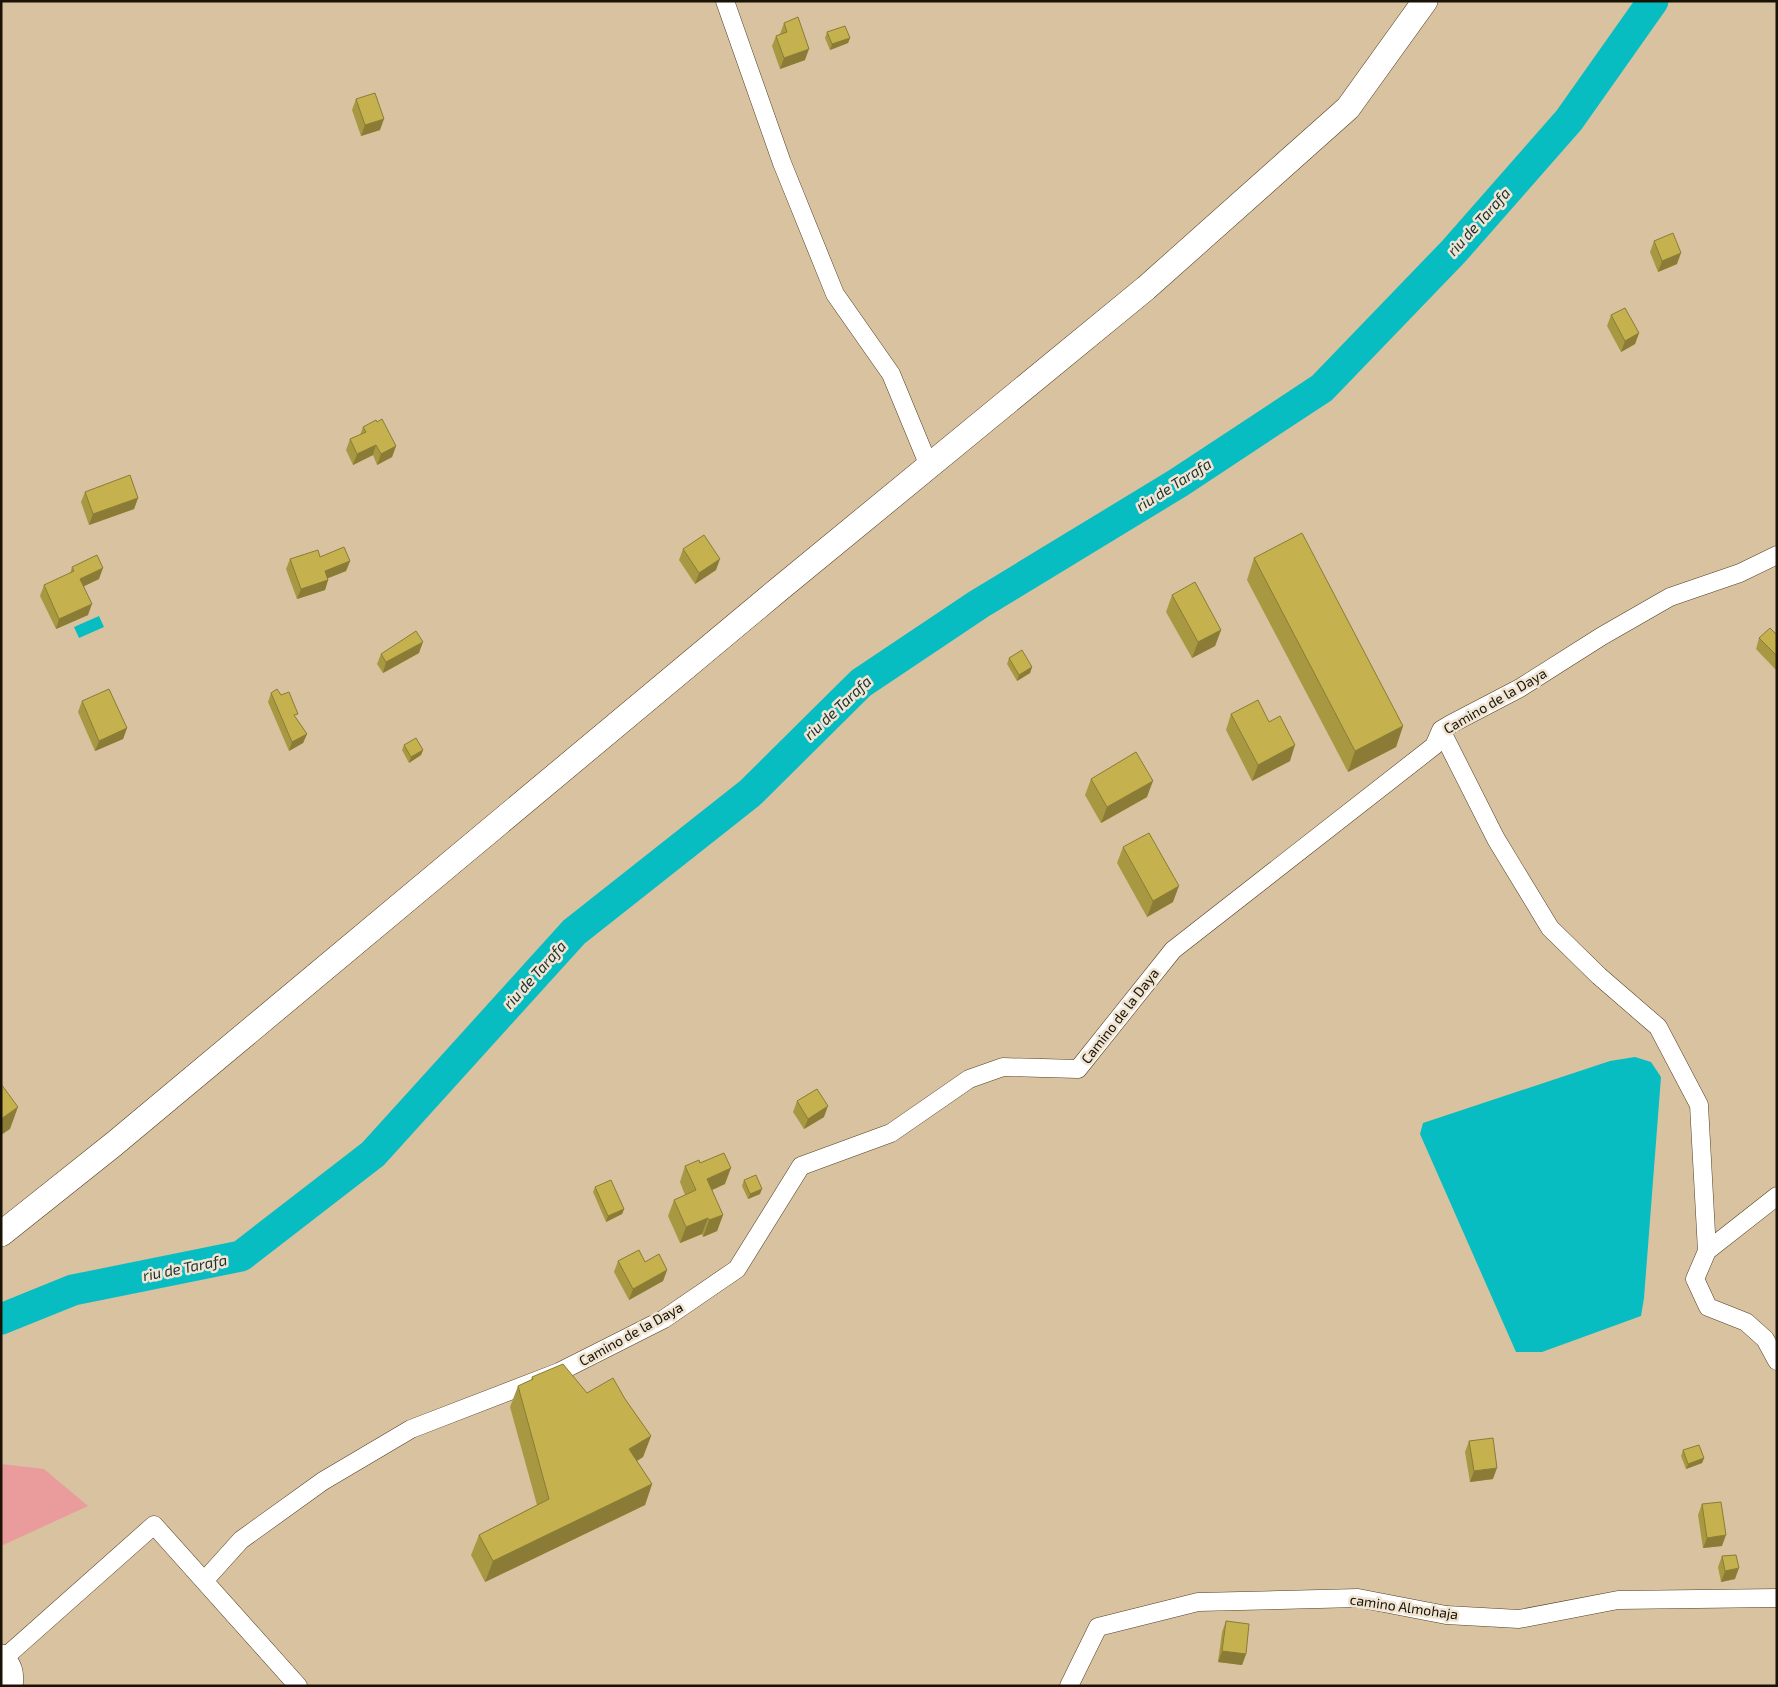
<svg xmlns="http://www.w3.org/2000/svg" width="1778" height="1687" font-family="'Exo 2',sans-serif">
  <style>
    .green { fill: #ea9c9d }
    .water { fill: #08bdc2 }
    .lines { fill: none; stroke-linecap: round; stroke-linejoin: round }
    .river { stroke: #08bdc2; stroke-width: 31 }
    .minor-casing { stroke: #523f21; stroke-width: 19 }
    .secondary-casing { stroke: #523f21; stroke-width: 26 }
    .minor { stroke: #fff; stroke-width: 18 }
    .secondary { stroke: #fff; stroke-width: 25 }
    .wall { fill: #a99842 }
    .shaded-wall { fill: #8a7c36 }
    .building { fill: #c5b14d; stroke: #8a7c36 }
    .labels { text-anchor: middle; stroke-width: 5; stroke-linejoin: round; paint-order: stroke }
    .street-label { font-size: 14px; fill: #191205; stroke: #f0e4d3 }
    .water-label { font-size: 15px; font-style: italic; fill: #162f2f; stroke: #f0e4d3 }
  </style>
  <rect width="100%" height="100%" fill="#d8c2a0"/>
  <!-- green -->
  <path class="green" d="M 1,1464 L 44,1469 L 88,1506 L 1,1546 Z"/>
  <!-- water -->
  <path class="water" d="M 99,616 L 104,627 L 79,638 L 74,627 Z
    M 1635,1057 L 1651,1062 L 1661,1077 L 1644,1298 L 1641,1316 L 1542,1352 L 1516,1352 L 1420,1134 L 1423,1123 L 1610,1061 Z"/>
  <g class="lines">
    <!-- river -->
    <path class="river" d="M 1,1319 L 73,1290 L 241,1256 L 373,1154 L 574,932 L 750,793 L 861,683 L 979,604 L 1178,483 L 1322,388 L 1454,251 L 1569,120 L 1653,1"/>
    <!-- minor casing -->
    <g class="minor-casing">
      <path id="minor" d="M 725,1 L 782,163 L 835,294 L 891,374 L 929,466
        M 1441,730 L 1496,839 L 1550,928 L 1599,976 L 1658,1027 L 1699,1105 L 1707,1251
        M 1777,1196 L 1707,1251 L 1695,1279 L 1708,1307 L 1746,1322 L 1765,1339 L 1777,1361
        M 204,1581 L 241,1540 L 323,1481 L 411,1429 L 559,1372 L 664,1319 L 737,1269 L 801,1166 L 891,1133 L 969,1079 L 1003,1067 L 1078,1069 L 1173,950 L 1434,746 L 1441,730 L 1451,724 L 1520,688 L 1602,636 L 1670,597 L 1740,573 L 1777,555
        M 3,1659 L 154,1525 L 298,1686
        M 1069,1686 L 1098,1627 L 1198,1602 L 1358,1598 L 1446,1615 L 1519,1619 L 1618,1600 L 1777,1598"/>
    </g>
    <!-- secondary casing -->
    <g class="secondary-casing">
      <path id="secondary" d="M 1,1234 L 114,1144 L 778,590 L 1146,288 L 1348,108 L 1425,1
        M 1,1657 C 10,1666 12,1674 10,1686"/>
    </g>
    <!-- minor -->
    <use href="#minor" class="minor"/>
    <!-- secondary -->
    <use href="#secondary" class="secondary"/>
  </g>
  <!-- wall -->
  <path class="wall" d="M 784,23 L 805,60 L 780,69 L 772,46 L 776,36 L 780,34 Z
    M 827,32 L 850,38 L 848,43 L 830,50 L 825,38 Z
    M 356,99 L 380,130 L 361,136 L 352,110 Z
    M 1654,241 L 1677,264 L 1658,272 L 1650,252 Z
    M 1611,315 L 1639,333 L 1635,344 L 1621,352 L 1607,326 Z
    M 377,422 L 396,446 L 392,457 L 377,465 L 373,455 L 353,465 L 346,450 L 350,439 L 360,435 L 363,427 Z
    M 85,492 L 138,498 L 134,509 L 89,525 L 81,502 Z
    M 683,549 L 716,570 L 695,584 L 679,560 Z
    M 320,557 L 350,561 L 346,571 L 328,578 L 328,580 L 325,590 L 297,599 L 286,569 L 290,559 Z
    M 1254,558 L 1403,726 L 1396,747 L 1348,772 L 1247,580 Z
    M 72,567 L 99,579 L 84,586 L 88,615 L 56,629 L 40,596 L 44,585 L 70,574 Z
    M 1172,595 L 1221,630 L 1215,646 L 1192,658 L 1166,612 Z
    M 1777,635 L 1777,669 L 1776,670 L 1756,649 L 1759,638 Z
    M 419,653 L 383,673 L 377,664 L 381,654 Z
    M 1009,658 L 1032,667 L 1030,673 L 1017,681 L 1007,664 Z
    M 271,693 L 296,718 L 307,734 L 303,743 L 289,751 L 268,702 Z
    M 82,701 L 127,728 L 123,739 L 95,751 L 78,712 Z
    M 1231,714 L 1290,761 L 1252,781 L 1226,730 Z
    M 404,745 L 423,750 L 421,755 L 409,763 L 402,750 Z
    M 1091,779 L 1147,797 L 1101,823 L 1085,795 Z
    M 1123,847 L 1173,902 L 1147,917 L 1117,863 Z
    M 797,1101 L 824,1117 L 804,1129 L 793,1112 Z
    M 700,1163 L 725,1184 L 712,1190 L 723,1215 L 717,1231 L 703,1237 L 702,1234 L 680,1243 L 668,1216 L 674,1200 L 685,1195 L 680,1182 L 685,1166 Z
    M 744,1180 L 760,1194 L 748,1199 L 742,1186 Z
    M 595,1187 L 624,1209 L 622,1214 L 606,1222 L 593,1192 Z
    M 618,1261 L 667,1270 L 663,1281 L 629,1300 L 614,1272 Z
    M 532,1377 L 587,1393 L 625,1399 L 651,1436 L 643,1457 L 637,1461 L 652,1484 L 645,1505 L 485,1582 L 471,1555 L 479,1535 L 537,1505 L 510,1407 L 518,1386 L 531,1380 Z
    M 1469,1441 L 1493,1479 L 1470,1482 L 1465,1452 Z
    M 1683,1450 L 1704,1458 L 1702,1463 L 1686,1469 L 1681,1456 Z
    M 1702,1504 L 1722,1546 L 1703,1548 L 1698,1515 Z
    M 1722,1556 L 1735,1579 L 1721,1582 L 1718,1567 Z
    M 1226,1621 L 1246,1654 L 1242,1665 L 1218,1662 L 1222,1632 Z"/>
  <!-- shaded-wall -->
  <path class="shaded-wall" d="M 850,38 L 848,43 L 830,50 L 832,44 Z
    M 809,49 L 805,60 L 780,69 L 784,58 Z
    M 384,119 L 380,130 L 361,136 L 365,125 Z
    M 1681,253 L 1677,264 L 1658,272 L 1662,261 Z
    M 1639,333 L 1635,344 L 1621,352 L 1625,341 Z
    M 376,445 L 373,455 L 353,465 L 357,454 Z
    M 396,446 L 392,457 L 377,465 L 381,454 Z
    M 138,498 L 134,509 L 89,525 L 93,514 Z
    M 720,559 L 716,570 L 695,584 L 699,573 Z
    M 350,561 L 346,571 L 321,581 L 325,571 Z
    M 103,568 L 99,579 L 76,590 L 80,579 Z
    M 328,580 L 325,590 L 297,599 L 301,589 Z
    M 92,604 L 88,615 L 56,629 L 59,619 Z
    M 1221,630 L 1215,646 L 1192,658 L 1198,642 Z
    M 423,642 L 419,653 L 383,673 L 386,662 Z
    M 1032,667 L 1030,673 L 1017,681 L 1019,675 Z
    M 1403,726 L 1396,747 L 1348,772 L 1355,751 Z
    M 127,728 L 123,739 L 95,751 L 99,741 Z
    M 307,734 L 303,743 L 289,751 L 292,742 Z
    M 1295,745 L 1290,761 L 1252,781 L 1258,765 Z
    M 423,750 L 421,755 L 409,763 L 411,757 Z
    M 1153,781 L 1147,797 L 1101,823 L 1107,807 Z
    M 1179,886 L 1173,902 L 1147,917 L 1153,901 Z
    M 828,1106 L 824,1117 L 804,1129 L 808,1119 Z
    M 18,1107 L 10,1129 L 1,1135 L 1,1119 Z
    M 731,1168 L 725,1184 L 701,1195 L 707,1179 Z
    M 762,1189 L 760,1194 L 748,1199 L 750,1194 Z
    M 624,1209 L 622,1214 L 606,1222 L 608,1216 Z
    M 723,1215 L 717,1231 L 703,1237 L 709,1220 Z
    M 708,1218 L 702,1234 L 680,1243 L 686,1227 Z
    M 667,1270 L 663,1281 L 629,1300 L 633,1289 Z
    M 651,1436 L 643,1457 L 622,1470 L 629,1449 Z
    M 1704,1458 L 1702,1463 L 1686,1469 L 1688,1464 Z
    M 1497,1468 L 1493,1479 L 1470,1482 L 1474,1471 Z
    M 652,1484 L 645,1505 L 485,1582 L 493,1561 Z
    M 1726,1535 L 1722,1546 L 1703,1548 L 1707,1538 Z
    M 1739,1568 L 1735,1579 L 1721,1582 L 1725,1571 Z
    M 1222,1651 L 1246,1654 L 1242,1665 L 1218,1662 Z"/>
  <!-- building -->
  <path class="building" d="M 798,17 L 809,49 L 784,58 L 776,36 L 787,32 L 784,23 Z
    M 845,26 L 850,38 L 832,44 L 827,32 Z
    M 375,93 L 384,119 L 365,125 L 356,99 Z
    M 1673,233 L 1681,253 L 1662,261 L 1654,241 Z
    M 1625,308 L 1639,333 L 1625,341 L 1611,315 Z
    M 382,419 L 396,446 L 381,454 L 376,445 L 357,454 L 350,439 L 366,432 L 363,427 L 376,420 L 377,422 Z
    M 130,475 L 138,498 L 93,514 L 85,492 Z
    M 1302,533 L 1403,726 L 1355,751 L 1254,558 Z
    M 704,535 L 720,559 L 699,573 L 683,549 Z
    M 344,547 L 350,561 L 325,571 L 328,580 L 301,589 L 290,559 L 318,550 L 320,557 Z
    M 97,555 L 103,568 L 80,579 L 92,604 L 59,619 L 44,585 L 74,571 L 72,567 Z
    M 1195,582 L 1221,630 L 1198,642 L 1172,595 Z
    M 1770,628 L 1777,635 L 1777,656 L 1759,638 Z
    M 416,631 L 423,642 L 386,662 L 381,654 Z
    M 1022,650 L 1032,667 L 1019,675 L 1009,658 Z
    M 109,689 L 127,728 L 99,741 L 82,701 Z
    M 277,689 L 281,695 L 289,692 L 298,714 L 294,715 L 307,734 L 292,742 L 271,693 Z
    M 1258,700 L 1269,722 L 1280,716 L 1295,745 L 1258,765 L 1231,714 Z
    M 416,738 L 423,750 L 411,757 L 404,745 Z
    M 1136,752 L 1153,781 L 1107,807 L 1091,779 Z
    M 1149,833 L 1179,886 L 1153,901 L 1123,847 Z
    M 1,1084 L 18,1107 L 1,1119 Z
    M 817,1089 L 828,1106 L 808,1119 L 797,1101 Z
    M 724,1153 L 731,1168 L 707,1179 L 723,1215 L 709,1220 L 708,1218 L 686,1227 L 674,1200 L 696,1190 L 685,1166 L 699,1160 L 700,1163 Z
    M 756,1175 L 762,1189 L 750,1194 L 744,1180 Z
    M 611,1180 L 624,1209 L 608,1216 L 595,1187 Z
    M 639,1250 L 645,1262 L 659,1254 L 667,1270 L 633,1289 L 618,1261 Z
    M 563,1364 L 587,1393 L 613,1378 L 625,1399 L 651,1436 L 629,1449 L 652,1484 L 493,1561 L 479,1535 L 549,1499 L 518,1386 L 533,1379 L 532,1377 Z
    M 1493,1438 L 1497,1468 L 1474,1471 L 1469,1441 Z
    M 1699,1445 L 1704,1458 L 1688,1464 L 1683,1450 Z
    M 1721,1502 L 1726,1535 L 1707,1538 L 1702,1504 Z
    M 1736,1555 L 1739,1568 L 1725,1571 L 1722,1556 Z
    M 1226,1621 L 1249,1624 L 1246,1654 L 1222,1651 Z"/>
  <g class="labels">
    <!-- street labels -->
    <g class="street-label">
      <text transform="translate(1495 701) rotate(-30)" y="5">Camino de la Daya</text>
      <text transform="translate(1120 1016) rotate(-52)" y="5">Camino de la Daya</text>
      <text transform="translate(631 1334) rotate(-29)" y="5">Camino de la Daya</text>
      <text transform="translate(1404 1607) rotate(8)" y="5">camino Almohaja</text>
    </g>
    <!-- water labels -->
    <g class="water-label">
      <text transform="translate(1479 222) rotate(-48)" y="5">riu de Tarafa</text>
      <text transform="translate(1174 485) rotate(-32)" y="5">riu de Tarafa</text>
      <text transform="translate(838 708) rotate(-43)" y="5">riu de Tarafa</text>
      <text transform="translate(535 975) rotate(-48)" y="5">riu de Tarafa</text>
      <text transform="translate(185 1268) rotate(-11)" y="5">riu de Tarafa</text>
    </g>
  </g>
  <!-- border -->
  <rect width="1778" height="1687" fill="none" stroke="#191205" stroke-width="5"/>
</svg>
